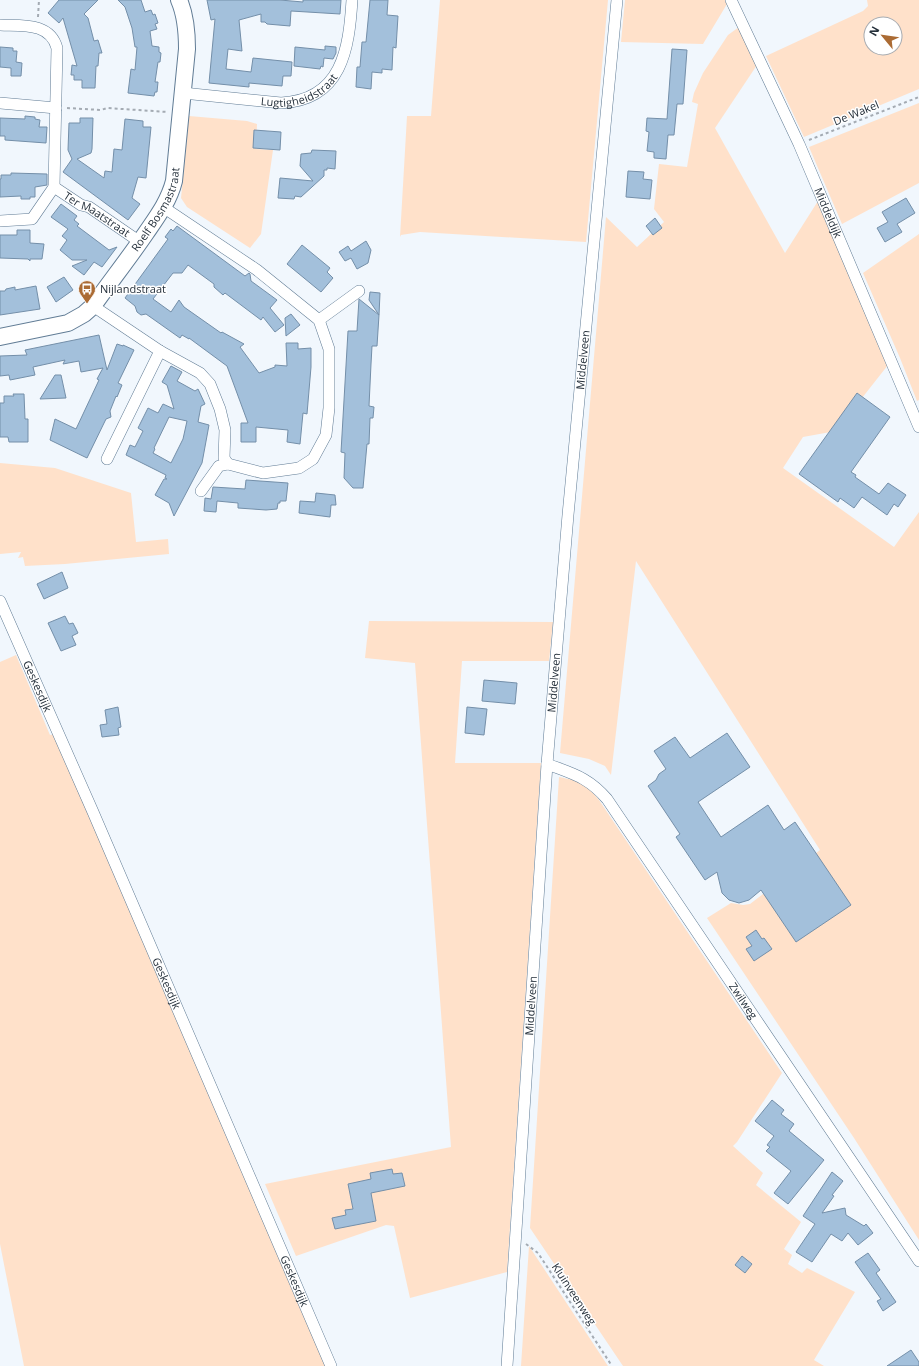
<svg xmlns="http://www.w3.org/2000/svg" width="919" height="1366" font-family="'Open Sans',sans-serif">
  <style>
    .green { fill: #ffe1ca; fill-rule: evenodd }
    .building { fill: #a3c0db; stroke: #748fa9; fill-rule: evenodd }
    .lines { fill: none; stroke-linecap: round; stroke-linejoin: round }
    .street-casing { stroke: #617c95; stroke-width: 12 }
    .secondary-casing { stroke: #617c95; stroke-width: 18 }
    .path { stroke: #a4abb3; stroke-width: 2; stroke-dasharray: 3 3; stroke-linecap: butt }
    .street { stroke: #fff; stroke-width: 11 }
    .secondary { stroke: #fff; stroke-width: 16 }
    .labels { text-anchor: middle; stroke-width: 3; stroke-linejoin: round; paint-order: stroke }
    .street-label { font-size: 11px; fill: #25303b; stroke: #fff }
    .poi-label { font-size: 11px; fill: #25303b; stroke: #fff; text-anchor: start }
  </style>
  <rect width="100%" height="100%" fill="#f1f7fd"/>
  <!-- green -->
  <path class="green" d="M 440,0 L 608,0 L 586,242 L 420,232 L 401,235 L 400,237 L 407,116 L 431,116 Z
    M 625,0 L 725,0 L 727,4 L 703,44 L 621,42 Z
    M 867,0 L 919,0 L 919,89 L 804,137 L 766,56 L 863,11 L 868,6 ZM 871,24 L 895,24 L 895,48 L 871,48 Z
    M 739,27 L 757,65 L 715,128 L 785,253 L 818,201 L 888,365 L 836,431 L 803,437 L 783,468 L 894,547 L 919,512 L 919,1240 L 854,1138 L 707,918 L 731,903 L 743,905 L 750,904 L 820,850 L 636,561 L 611,775 L 605,766 L 589,759 L 560,753 L 606,217 L 637,247 L 664,222 L 654,209 L 659,164 L 687,167 L 698,104 L 692,102 L 694,93 L 703,73 L 728,35 Z
    M 919,103 L 919,183 L 842,224 L 809,147 Z
    M 189,116 L 247,121 L 257,124 L 256,149 L 273,150 L 261,234 L 250,248 L 187,207 L 181,198 Z
    M 919,234 L 919,400 L 917,401 L 900,358 L 863,273 Z
    M 0,463 L 55,468 L 131,493 L 136,542 L 168,539 L 169,554 L 65,564 L 25,566 L 23,557 L 18,558 L 21,552 L 0,554 Z
    M 369,621 L 553,622 L 549,661 L 462,661 L 455,763 L 541,763 L 507,1272 L 410,1298 L 394,1226 L 386,1225 L 296,1256 L 265,1184 L 451,1147 L 415,663 L 365,658 Z
    M 16,655 L 50,735 L 55,734 L 328,1366 L 24,1366 L 0,1244 L 0,662 Z
    M 559,777 C 582,782 584,781 599,800 L 782,1073 L 737,1142 L 733,1146 L 763,1173 L 756,1185 L 801,1222 L 784,1249 L 792,1255 L 788,1264 L 802,1273 L 807,1268 L 855,1292 L 814,1360 L 824,1366 L 623,1366 L 530,1228 Z
    M 529,1246 L 608,1366 L 521,1366 Z"/>
  <!-- building -->
  <path class="building" d="M 59,0 L 98,0 L 84,14 L 88,18 L 94,41 L 98,40 L 102,53 L 99,53 L 98,66 L 96,66 L 95,88 L 82,88 L 82,80 L 74,80 L 74,75 L 71,75 L 72,65 L 77,66 L 63,18 L 59,23 L 48,13 Z
    M 118,0 L 141,0 L 145,12 L 151,10 L 153,15 L 155,14 L 158,23 L 155,24 L 157,29 L 150,31 L 152,46 L 159,47 L 159,52 L 161,53 L 160,62 L 158,62 L 155,82 L 158,82 L 157,92 L 155,92 L 154,96 L 128,93 L 131,69 L 135,70 L 137,47 L 135,47 L 132,28 L 125,7 Z
    M 207,0 L 280,0 L 303,2 L 303,0 L 341,0 L 340,14 L 291,11 L 290,26 L 267,24 L 265,22 L 261,22 L 261,14 L 239,20 L 242,51 L 228,49 L 226,69 L 251,72 L 253,58 L 292,62 L 291,76 L 283,76 L 282,86 L 249,83 L 249,87 L 209,83 L 215,19 L 211,20 Z
    M 370,0 L 388,0 L 387,15 L 398,16 L 396,48 L 393,47 L 392,70 L 382,69 L 382,73 L 372,72 L 371,89 L 356,87 L 357,67 L 360,67 L 362,42 L 366,42 Z
    M 325,46 L 336,47 L 336,53 L 333,59 L 324,58 L 323,67 L 321,66 L 320,69 L 294,66 L 295,47 L 325,50 Z
    M 0,47 L 13,48 L 13,51 L 17,51 L 16,62 L 22,63 L 21,76 L 11,76 L 11,68 L 0,67 Z
    M 672,49 L 687,50 L 683,104 L 677,104 L 674,135 L 668,135 L 666,159 L 654,158 L 654,152 L 647,151 L 649,132 L 646,131 L 647,118 L 667,119 Z
    M 25,116 L 35,117 L 35,119 L 40,120 L 39,127 L 47,127 L 46,143 L 5,140 L 5,136 L 0,136 L 0,118 L 25,119 Z
    M 80,118 L 93,118 L 92,149 L 91,153 L 77,159 L 104,178 L 105,171 L 112,172 L 114,149 L 122,150 L 125,119 L 143,121 L 143,127 L 151,127 L 146,178 L 138,177 L 132,198 L 140,204 L 128,220 L 63,172 L 72,159 L 68,150 L 69,123 L 80,123 Z
    M 254,130 L 281,132 L 280,150 L 253,148 Z
    M 312,150 L 336,151 L 335,169 L 327,168 L 327,170 L 324,170 L 324,176 L 301,197 L 295,196 L 294,199 L 278,198 L 280,178 L 313,181 L 300,166 L 301,154 L 311,153 Z
    M 628,171 L 644,172 L 643,179 L 652,180 L 650,199 L 626,197 Z
    M 11,173 L 47,174 L 47,185 L 35,187 L 35,197 L 30,197 L 30,199 L 21,199 L 21,196 L 0,197 L 0,179 L 1,179 L 1,175 L 11,175 Z
    M 906,198 L 915,213 L 897,224 L 902,232 L 885,242 L 877,228 L 888,222 L 882,212 Z
    M 61,204 L 77,216 L 74,220 L 79,224 L 77,226 L 109,250 L 117,247 L 102,267 L 94,262 L 84,275 L 72,266 L 87,260 L 72,260 L 60,250 L 67,240 L 62,236 L 68,229 L 51,217 Z
    M 655,218 L 662,228 L 653,235 L 646,226 Z
    M 177,226 L 245,276 L 249,273 L 250,274 L 251,281 L 277,300 L 270,308 L 284,325 L 275,332 L 263,317 L 261,320 L 225,293 L 223,295 L 214,287 L 214,284 L 188,265 L 182,273 L 173,273 L 153,299 L 171,312 L 179,300 L 184,307 L 221,333 L 222,332 L 244,344 L 240,347 L 259,373 L 275,367 L 275,365 L 287,366 L 286,343 L 298,343 L 298,349 L 311,348 L 311,367 L 307,414 L 303,413 L 300,444 L 287,442 L 288,430 L 256,427 L 256,442 L 241,442 L 241,423 L 248,423 L 227,366 L 189,338 L 189,339 L 182,335 L 180,338 L 146,314 L 141,315 L 137,312 L 135,306 L 125,298 L 168,239 L 165,237 L 171,229 L 173,231 Z
    M 17,230 L 30,230 L 30,243 L 44,244 L 42,259 L 30,259 L 30,261 L 28,259 L 0,258 L 0,235 L 17,235 Z
    M 366,241 L 371,250 L 368,263 L 357,269 L 351,258 L 345,261 L 339,252 L 348,246 L 351,251 Z
    M 302,245 L 330,268 L 327,272 L 333,278 L 321,292 L 287,264 Z
    M 64,277 L 73,290 L 56,302 L 47,287 Z
    M 36,286 L 40,309 L 0,315 L 0,291 L 5,291 L 6,289 L 15,287 L 15,290 Z
    M 370,292 L 380,293 L 379,315 L 369,300 Z
    M 359,299 L 379,315 L 377,346 L 372,346 L 371,364 L 369,406 L 374,407 L 373,418 L 370,418 L 369,444 L 367,444 L 363,488 L 353,488 L 344,478 L 345,453 L 341,452 L 348,331 L 357,331 Z
    M 291,314 L 300,325 L 286,336 L 285,318 Z
    M 99,335 L 107,370 L 117,344 L 123,346 L 123,345 L 134,350 L 118,383 L 122,385 L 117,397 L 116,396 L 110,411 L 111,417 L 106,419 L 87,458 L 50,440 L 55,419 L 76,429 L 99,380 L 97,379 L 103,368 L 81,372 L 79,361 L 63,364 L 65,360 L 33,367 L 35,375 L 10,380 L 9,375 L 0,376 L 0,356 L 27,355 L 25,350 Z
    M 171,366 L 182,372 L 177,381 L 195,391 L 198,389 L 205,404 L 201,406 L 198,422 L 209,425 L 202,463 L 174,516 L 169,503 L 155,495 L 164,479 L 167,479 L 165,478 L 166,475 L 126,455 L 130,445 L 135,447 L 143,431 L 138,428 L 148,408 L 158,413 L 163,404 L 174,409 L 167,385 L 162,382 ZM 169,417 L 187,421 L 183,439 L 171,463 L 153,453 L 155,449 L 154,448 Z
    M 55,375 L 61,375 L 66,398 L 40,399 Z
    M 857,393 L 890,417 L 851,472 L 856,475 L 855,477 L 879,494 L 888,483 L 906,495 L 898,507 L 894,504 L 887,515 L 862,497 L 854,508 L 840,498 L 838,502 L 799,474 Z
    M 13,394 L 24,394 L 25,419 L 28,419 L 28,442 L 9,442 L 8,437 L 0,437 L 0,403 L 4,403 L 4,396 L 14,396 Z
    M 246,480 L 288,483 L 286,501 L 280,501 L 280,503 L 278,503 L 277,509 L 266,510 L 238,508 L 238,503 L 217,501 L 216,512 L 204,511 L 205,498 L 211,499 L 213,487 L 245,489 Z
    M 316,493 L 335,495 L 336,505 L 331,505 L 330,517 L 299,513 L 300,501 L 315,502 Z
    M 62,572 L 68,588 L 44,599 L 37,584 Z
    M 65,616 L 69,624 L 73,623 L 78,633 L 72,636 L 76,645 L 61,651 L 48,623 Z
    M 484,680 L 517,683 L 515,704 L 482,701 Z
    M 118,707 L 121,727 L 118,728 L 119,735 L 102,737 L 100,725 L 107,724 L 105,710 Z
    M 467,707 L 487,709 L 484,735 L 465,733 Z
    M 727,733 L 750,767 L 698,802 L 721,837 L 768,805 L 784,830 L 795,822 L 851,905 L 796,942 L 761,890 L 749,900 L 739,903 L 729,900 L 722,893 L 717,872 L 705,880 L 676,837 L 680,834 L 648,786 L 656,780 L 659,774 L 666,769 L 654,751 L 675,737 L 690,758 Z
    M 756,930 L 762,939 L 764,938 L 772,949 L 754,961 L 746,949 L 752,946 L 746,937 Z
    M 772,1100 L 784,1110 L 781,1114 L 794,1124 L 789,1131 L 824,1160 L 788,1204 L 774,1193 L 791,1171 L 766,1151 L 770,1147 L 767,1145 L 774,1136 L 755,1121 Z
    M 392,1169 L 393,1174 L 402,1173 L 405,1186 L 371,1193 L 376,1221 L 335,1229 L 332,1218 L 346,1215 L 345,1210 L 353,1209 L 348,1184 L 371,1179 L 370,1173 Z
    M 832,1172 L 843,1181 L 832,1195 L 834,1196 L 822,1213 L 845,1208 L 846,1215 L 864,1226 L 866,1224 L 873,1233 L 858,1245 L 848,1233 L 842,1241 L 831,1234 L 812,1262 L 796,1252 L 815,1224 L 803,1216 Z
    M 868,1253 L 880,1270 L 876,1273 L 896,1302 L 883,1311 L 877,1301 L 881,1299 L 855,1262 Z
    M 742,1256 L 752,1264 L 745,1273 L 735,1265 Z
    M 911,1350 L 919,1362 L 919,1366 L 887,1366 Z"/>
  <g class="lines">
    <!-- street casing -->
    <g class="street-casing">
      <g id="street">
        <path id="s1" d="M 731,0 L 799,144 L 919,427"/>
        <path d="M 0,25 C 22,26 50,22 57,48 L 54,187 L 32,219 L 0,221"/>
        <path id="s2" d="M 183,93 L 281,103 C 342,100 349,49 352,0"/>
        <path d="M 0,103 L 56,108"/>
        <path id="s3" d="M 54,187 L 81,205 L 89,207 L 140,242"/>
        <path d="M 163,207 L 257,270 L 319,320 L 329,349 L 329,408 L 326,435 L 313,459 L 299,468 L 263,473 L 228,464 L 219,466 L 201,491"/>
        <path d="M 93,306 L 160,351 L 200,373 L 210,384 L 220,409 L 225,430 L 224,458 L 228,464"/>
        <path d="M 319,320 L 359,291"/>
        <path d="M 107,459 L 160,351"/>
        <path id="s4" d="M 0,601 L 93,812 L 331,1366"/>
        <path id="s5" d="M 547,764 C 573,774 588,777 607,799 L 919,1261"/>
        <path id="s6" d="M 507,1366 L 547,764 L 568,515 L 617,0"/>
      </g>
    </g>
    <!-- secondary casing -->
    <g class="secondary-casing">
      <g id="secondary">
        <path id="s7" d="M 0,337 L 68,323 L 84,314 L 93,306 C 110,282 129,258 146,233 C 157,217 169,201 174,181 L 187,49 C 187,32 186,16 179,0"/>
      </g>
    </g>
    <!-- path -->
    <path class="path" d="M 38,17 L 39,0
      M 67,108 L 101,110 L 107,108 L 168,112
      M 809,140 L 919,97
      M 526,1244 L 538,1253 L 612,1366"/>
    <!-- street -->
    <use href="#street" class="street"/>
    <!-- secondary -->
    <use href="#secondary" class="secondary"/>
  </g>
  <!-- icons -->
  <defs>
    <g id="bus-pin" transform="scale(0.9)"><path d="M0 17L-7.5 6A9.5 9.5 0 1 1 7.5 6Z" fill="#ab6b34" stroke="#fff"/><path d="M-5-6H5V4H4V6H2V4H-2V6H-4V4H-5ZM-3.5-4V0h7V-4ZM-3.5 1.2v1.5H-2V1.2ZM2 1.2v1.5H3.5V1.2Z" fill="#fff"/></g>
  </defs>
  <g fill-rule="evenodd">
    <use href="#bus-pin" x="87" y="289"/>
  </g>
  <g class="labels">
    <!-- street labels -->
    <g class="street-label">
      <text dy="4" stroke="none"><textPath href="#s2" startOffset="120">Lugtigheidstraat</textPath></text>
      <text transform="translate(856 113) rotate(-22)" y="4">De Wakel</text>
      <text dy="4" stroke="none"><textPath href="#s7" startOffset="216">Roelf Bosmastraat</textPath></text>
      <text dy="4" stroke="none"><textPath href="#s1" startOffset="234">Middeldijk</textPath></text>
      <text dy="4" stroke="none"><textPath href="#s3" startOffset="51">Ter Maatstraat</textPath></text>
      <text dy="4" stroke="none"><textPath href="#s6" startOffset="1009">Middelveen</textPath></text>
      <text dy="4" stroke="none"><textPath href="#s6" startOffset="685">Middelveen</textPath></text>
      <text dy="4" stroke="none"><textPath href="#s4" startOffset="93">Geskesdijk</textPath></text>
      <text dy="4" stroke="none"><textPath href="#s4" startOffset="417">Geskesdijk</textPath></text>
      <text dy="4" stroke="none"><textPath href="#s5" startOffset="314">Zwilweg</textPath></text>
      <text dy="4" stroke="none"><textPath href="#s6" startOffset="361">Middelveen</textPath></text>
      <text dy="4" stroke="none"><textPath href="#s4" startOffset="741">Geskesdijk</textPath></text>
      <text transform="translate(574 1294) rotate(57)" y="4">Kluinveenweg</text>
    </g>
    <!-- poi labels -->
    <g class="poi-label">
      <text x="100" y="293">Nijlandstraat</text>
    </g>
  </g>
  <!-- north arrow -->
  <g transform="translate(883 36) rotate(299)"><circle r="19" fill="#ffffff" stroke="#a8acb1"/>
  <path d="M0-3L7 15L0 10L-7 15Z" fill="#ab6b34"/>
  <text y="-6" font-size="11" font-weight="bold" text-anchor="middle" fill="#25303b">N</text>
  </g>
</svg>
